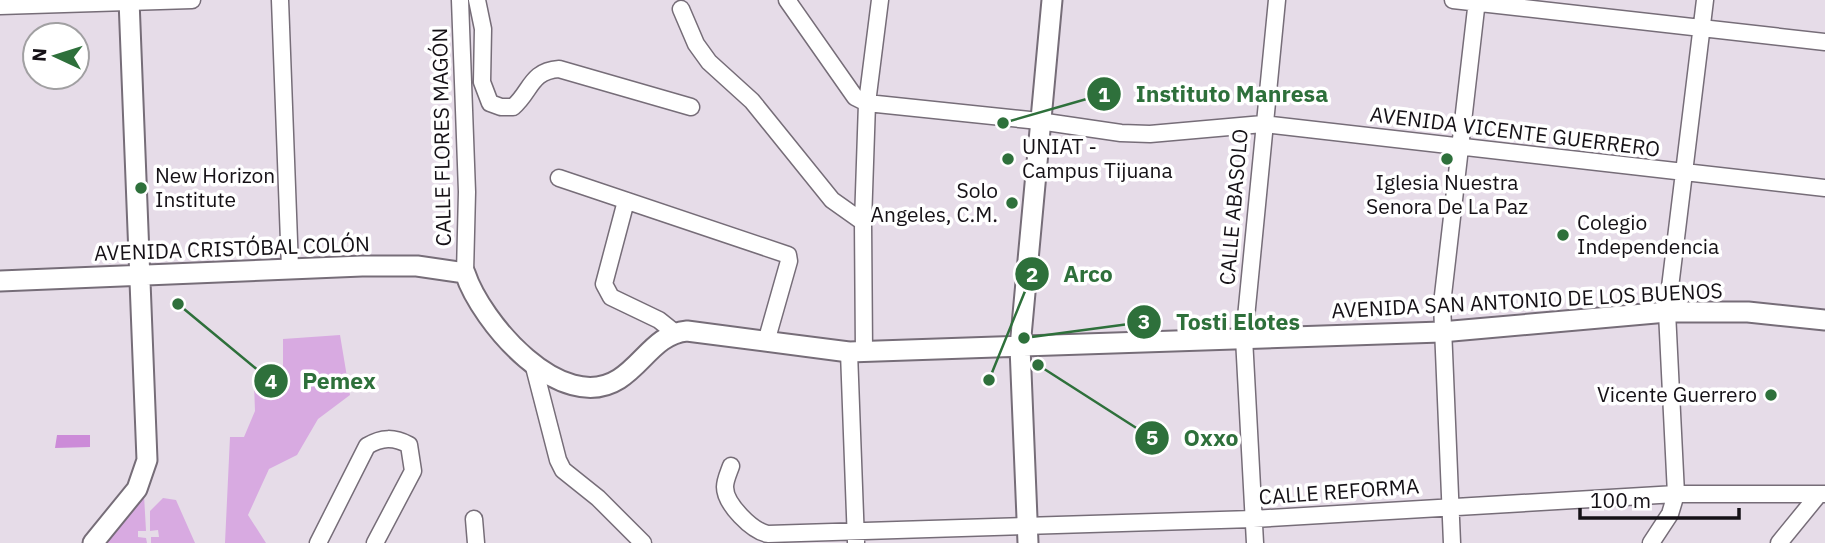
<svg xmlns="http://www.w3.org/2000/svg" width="1825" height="543" font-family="'IBM Plex Sans',sans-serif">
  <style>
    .green { fill: #d8aae1 }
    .water { fill: #cc8bd8 }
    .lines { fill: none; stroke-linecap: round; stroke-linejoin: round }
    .minor-casing { stroke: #766d78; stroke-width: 19 }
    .major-casing { stroke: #766d78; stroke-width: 23 }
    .minor { stroke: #fff; stroke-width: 16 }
    .major { stroke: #fff; stroke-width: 19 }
    .poi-dot { fill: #2e703b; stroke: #fff; stroke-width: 2.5 }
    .labels { text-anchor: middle; stroke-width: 7; stroke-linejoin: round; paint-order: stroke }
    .street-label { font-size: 21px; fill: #151116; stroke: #fff }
    .poi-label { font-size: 21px; fill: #151116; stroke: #fff; text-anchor: start }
    .leader { fill: none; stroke: #2e703b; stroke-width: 2.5 }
    .callout-dot { fill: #2e703b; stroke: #fff; stroke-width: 2.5 }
    .mark-label { font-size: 21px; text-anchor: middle; font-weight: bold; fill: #fff }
    .callout-label { font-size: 23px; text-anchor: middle; font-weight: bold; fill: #2e703b; stroke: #fff; stroke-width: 7; stroke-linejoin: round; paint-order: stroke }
  </style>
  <rect width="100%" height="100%" fill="#e6dce8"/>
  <!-- green -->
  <path class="green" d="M 340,335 L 350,395 L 318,419 L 297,455 L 269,469 L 248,515 L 266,543 L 225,543 L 230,437 L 244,437 L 255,411 L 254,384 L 283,385 L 283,339 Z
    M 144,495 L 146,531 L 138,531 L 138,537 L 146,538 L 147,543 L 100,543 Z
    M 163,498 L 176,500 L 195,543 L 151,543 L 151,537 L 159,537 L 158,530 L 150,531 L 150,511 Z"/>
  <!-- water -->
  <path class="water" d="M 57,435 L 90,435 L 90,447 L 55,448 Z"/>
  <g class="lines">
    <!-- minor casing -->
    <g class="minor-casing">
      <path id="minor" d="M 280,0 L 290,268
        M 460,0 L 467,192 L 465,273
        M 477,0 L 483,29 L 482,82 L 490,103 L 501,107 L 513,107 C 531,92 530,71 559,69 L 691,107
        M 787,0 L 855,97 L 867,103 L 1039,121 L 1121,133 L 1150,134 L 1263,124 L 1825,188
        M 1453,0 L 1825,42
        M 0,6 L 192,0
        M 681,9 L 696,44 L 709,62 L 752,101 L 832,200 L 863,222
        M 559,178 L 788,255 L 789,261 L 766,342
        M 626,201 L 604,284 L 611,297 L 659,320 L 674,332
        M 849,352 L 856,542
        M 864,352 L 863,222 L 867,103 L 880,0
        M 533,363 L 558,460 L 563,470 L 598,498 L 643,543
        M 731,466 C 729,472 725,480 725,487 C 725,504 752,531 768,534 L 1253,519 L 1676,494 L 1825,494
        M 474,519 L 476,543
        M 318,543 L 367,446 C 382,437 394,437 409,445 L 413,471 L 375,543
        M 1255,543 L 1244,338 L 1277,0
        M 1452,543 L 1442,304 L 1477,0
        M 1651,543 L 1670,514 L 1676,494 L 1667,312 L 1705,0
        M 1779,543 L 1819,494"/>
    </g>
    <!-- major casing -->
    <g class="major-casing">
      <path id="major" d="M 0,281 L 362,266 L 417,266 L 465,273 C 481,322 561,416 619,379 C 644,363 656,334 687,331 L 849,352 L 1441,332 L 1667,312 L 1748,312 L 1825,320
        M 93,543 L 137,489 L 147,460 L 129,0
        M 1028,543 L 1020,347 L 1052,0"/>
    </g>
    <!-- minor -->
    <use href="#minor" class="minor"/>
    <!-- major -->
    <use href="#major" class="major"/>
  </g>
  <!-- markers -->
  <g class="poi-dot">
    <circle cx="1008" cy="159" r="7"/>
    <circle cx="1447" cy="159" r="7"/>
    <circle cx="141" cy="188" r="7"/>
    <circle cx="1012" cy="203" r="7"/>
    <circle cx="1563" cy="235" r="7"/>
    <circle cx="1771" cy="395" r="7"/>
  </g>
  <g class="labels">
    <!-- street labels -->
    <g class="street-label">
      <text transform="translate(1515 132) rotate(7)" y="7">AVENIDA VICENTE GUERRERO</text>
      <text transform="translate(442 137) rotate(-91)" y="7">CALLE FLORES MAGÓN</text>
      <text transform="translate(1234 207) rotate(-85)" y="7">CALLE ABASOLO</text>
      <text transform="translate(232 249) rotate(-2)" y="7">AVENIDA CRISTÓBAL COLÓN</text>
      <text transform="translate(1527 301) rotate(-3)" y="7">AVENIDA SAN ANTONIO DE LOS BUENOS</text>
      <text transform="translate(1339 492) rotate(-4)" y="7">CALLE REFORMA</text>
    </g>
    <!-- poi labels -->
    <g class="poi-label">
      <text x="1022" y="154">UNIAT -<tspan x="1022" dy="24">Campus Tijuana</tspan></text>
      <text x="155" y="183">New Horizon<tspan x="155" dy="24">Institute</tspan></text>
      <text x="1447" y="190" text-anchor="middle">Iglesia Nuestra<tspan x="1447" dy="24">Senora De La Paz</tspan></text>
      <text x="998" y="198" text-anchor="end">Solo<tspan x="998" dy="24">Angeles, C.M.</tspan></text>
      <text x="1577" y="230">Colegio<tspan x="1577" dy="24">Independencia</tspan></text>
      <text x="1757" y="402" text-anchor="end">Vicente Guerrero</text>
    </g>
  </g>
  <!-- callouts -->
  <path class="leader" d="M1003 123L1104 94M989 380L1032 274M1024 338L1144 322M178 304L271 381M1038 365L1152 438"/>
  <g class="callout-dot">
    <circle cx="1003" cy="123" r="7"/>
    <circle cx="989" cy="380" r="7"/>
    <circle cx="1024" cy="338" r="7"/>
    <circle cx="178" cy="304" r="7"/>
    <circle cx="1038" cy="365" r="7"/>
    <circle cx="1104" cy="94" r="18"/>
    <circle cx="1032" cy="274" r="18"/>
    <circle cx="1144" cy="322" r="18"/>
    <circle cx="271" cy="381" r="18"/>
    <circle cx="1152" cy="438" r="18"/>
  </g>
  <g class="mark-label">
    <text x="1104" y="102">1</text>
    <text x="1032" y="282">2</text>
    <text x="1144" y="329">3</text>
    <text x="271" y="389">4</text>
    <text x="1152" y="445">5</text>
  </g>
  <g class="callout-label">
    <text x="1232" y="102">Instituto Manresa</text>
    <text x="1088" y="282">Arco</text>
    <text x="1238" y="330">Tosti Elotes</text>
    <text x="339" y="389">Pemex</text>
    <text x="1211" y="446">Oxxo</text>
  </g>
  <!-- north arrow -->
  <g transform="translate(56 56) rotate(274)"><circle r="33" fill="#ffffff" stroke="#a1a0a2" stroke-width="2"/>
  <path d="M0-5L12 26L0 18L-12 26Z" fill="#2e703b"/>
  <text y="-10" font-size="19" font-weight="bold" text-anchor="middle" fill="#151116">N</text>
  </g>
  <!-- scale -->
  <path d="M1580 508v10h159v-10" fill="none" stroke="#151116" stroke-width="3.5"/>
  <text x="1590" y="508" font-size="21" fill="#151116" stroke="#ffffff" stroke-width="5" paint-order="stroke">100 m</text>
</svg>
